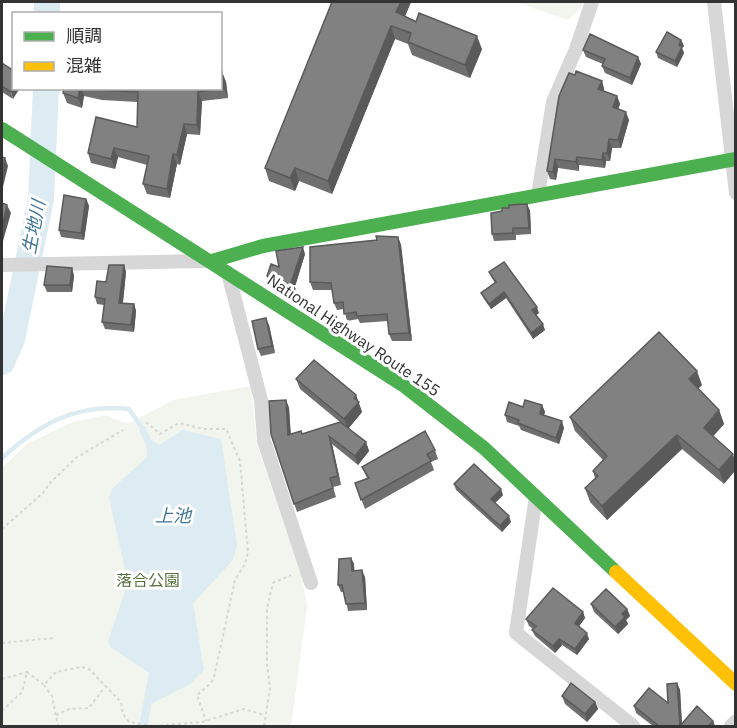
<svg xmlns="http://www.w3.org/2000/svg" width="737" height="728" font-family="'IBM Plex Sans','Noto Sans JP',sans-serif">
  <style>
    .green { fill: #f1f5ed }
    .water { fill: #ddebf3 }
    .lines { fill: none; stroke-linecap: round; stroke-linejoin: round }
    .stream { stroke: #ddebf3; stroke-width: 4.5 }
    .river { stroke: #ddebf3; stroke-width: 26 }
    .path { stroke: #d6d6d6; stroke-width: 2; stroke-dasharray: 3 3; stroke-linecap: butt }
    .street { stroke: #d7d7d7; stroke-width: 14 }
    .fast { stroke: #4caf50; stroke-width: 14 }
    .slow { stroke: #ffc107; stroke-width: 14 }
    .wall { fill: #6f6f6f }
    .shaded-wall { fill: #5a5a5a }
    .building { fill: #818181; stroke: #5a5a5a; stroke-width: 1.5 }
    .labels { text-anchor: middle; stroke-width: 6; stroke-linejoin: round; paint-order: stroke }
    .street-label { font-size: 16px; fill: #333; stroke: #fff }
    .park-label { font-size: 16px; fill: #56703f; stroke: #fff }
    .water-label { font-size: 18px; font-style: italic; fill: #3f7597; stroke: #fff }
  </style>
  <rect width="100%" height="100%" fill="#fff"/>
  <!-- green -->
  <path class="green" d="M 516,2 L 587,2 L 568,20 Z
    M 251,386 L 257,445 L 302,577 L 307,607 L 291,726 L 2,726 L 2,468 L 27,444 L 70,423 L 105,415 L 128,424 L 173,400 Z"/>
  <!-- water -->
  <path class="water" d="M 145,426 L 151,440 L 159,445 L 183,430 L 221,439 L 237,545 L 233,560 L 193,603 L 204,670 L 190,684 L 151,704 L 148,726 L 139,726 L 149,673 L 110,647 L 108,641 L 128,583 L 109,498 L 112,489 L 147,457 L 146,444 L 139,430 Z"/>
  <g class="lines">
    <!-- stream -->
    <path class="stream" d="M 2,458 C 39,424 77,403 129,409 L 142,428"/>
    <!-- river -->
    <path class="river" d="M 47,14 L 47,2
      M 2,362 L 12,339 L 41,199 L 46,88"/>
    <!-- path -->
    <path class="path" d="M 146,422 L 160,434 L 179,423 L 203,429 L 226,429 L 240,461 L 248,552 L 245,564 L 235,580 L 214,677 L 211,683 L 197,695 L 206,721
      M 2,529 L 43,493 L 50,483 L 76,458 L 123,430
      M 2,643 L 54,638
      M 2,679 L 27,672
      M 44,685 L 52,696 L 58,726
      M 2,711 L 22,692 L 27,672 L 44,685 L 56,672 L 81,667 L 89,669 L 121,702 L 123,714 L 129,722 L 153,726
      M 56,715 L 69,709 L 89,708 L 104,688
      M 154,726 L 202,722 L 244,709 L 264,715
      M 264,726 L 270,688 L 267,664 L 267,608 L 273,583 L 291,575"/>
    <!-- street -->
    <path class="street" d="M 714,2 L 736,193
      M 538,195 L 553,102 L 576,49 L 592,2
      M 2,265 L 204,261
      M 228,273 L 261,400 L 264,441 L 311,583
      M 536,496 L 516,633 L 633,726
      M 731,726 L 736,721"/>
    <!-- fast -->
    <path class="fast" d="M 2,129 L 403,385 L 484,448 L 616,572
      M 212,261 L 263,246 L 736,159"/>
    <!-- slow -->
    <path class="slow" d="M 616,572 L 736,684"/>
  </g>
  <!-- wall -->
  <path class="wall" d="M 332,2 L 411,2 L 405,16 L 482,49 L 470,78 L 412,55 L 408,44 L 395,39 L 332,194 L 299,181 L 295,191 L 269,181 L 265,168 Z
    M 681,40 L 684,46 L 682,48 L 684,53 L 677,67 L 658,58 L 656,52 Z
    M 583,50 L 638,57 L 641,64 L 632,85 L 605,73 L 602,66 L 603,64 L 586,57 Z
    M 2,63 L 13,99 L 2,92 Z
    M 222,72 L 226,82 L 228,98 L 202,101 L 200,135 L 187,134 L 180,165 L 177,164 L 170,198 L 147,194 L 143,184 L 147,165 L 118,157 L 115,169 L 91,163 L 88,153 L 137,127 L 138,102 L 102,100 L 84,96 L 82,108 L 67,103 L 63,93 L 64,88 L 220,88 Z
    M 575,75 L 602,81 L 604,89 L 604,91 L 617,96 L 620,104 L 618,109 L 629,120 L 621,148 L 612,148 L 610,161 L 606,161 L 605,168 L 579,165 L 579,171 L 558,168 L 556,180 L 550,179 L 547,171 Z
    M 86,199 L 89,206 L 84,240 L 61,237 L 59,230 Z
    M 527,204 L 530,211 L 531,234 L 516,235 L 516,240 L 494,241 L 492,234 L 502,211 L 509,208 Z
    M 398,237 L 401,245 L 412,341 L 392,341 L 389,334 L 388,321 L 360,323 L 358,319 L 347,321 L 344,309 L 337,310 L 334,303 L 332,290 L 313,290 L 310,282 L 377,240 Z
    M 305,254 L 293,293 L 270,283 L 267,276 L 279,267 Z
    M 124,265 L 126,272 L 123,303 L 134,304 L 136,311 L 134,332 L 105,329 L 102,322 L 104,305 L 97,304 L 95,297 L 106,282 Z
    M 72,268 L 74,276 L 72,292 L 47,292 L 44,285 Z
    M 489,272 L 539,313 L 536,315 L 545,330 L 533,339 L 506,298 L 491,309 L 484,299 L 481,293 L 495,283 L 492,278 Z
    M 269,325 L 275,353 L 261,356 L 258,349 Z
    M 296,379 L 356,395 L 362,412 L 348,429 L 366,442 L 369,451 L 358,465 L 332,444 L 341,485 L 333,487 L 336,497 L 297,512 L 271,434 L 286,400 L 289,408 L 291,435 L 302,434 L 340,422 L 300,389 Z
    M 702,385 L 698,389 L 719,410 L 724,424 L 713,436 L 724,484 L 682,449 L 607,520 L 590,502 L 585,488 L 595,478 L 593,471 L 603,460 L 575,431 L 570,417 Z
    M 542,405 L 545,412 L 544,415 L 564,428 L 559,444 L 521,430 L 519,426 L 507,422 L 505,415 L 523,407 Z
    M 435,450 L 438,459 L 431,462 L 434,470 L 365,509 L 355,483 L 367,478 L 362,467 Z
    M 454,484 L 503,495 L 495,503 L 511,522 L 502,532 L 456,490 Z
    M 351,558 L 354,564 L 354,571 L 365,577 L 367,610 L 348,611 L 344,592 L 341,592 L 338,585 Z
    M 591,604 L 627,609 L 630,616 L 626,620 L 628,624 L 618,634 L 594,612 Z
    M 583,612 L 585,618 L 579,626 L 589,639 L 577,655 L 562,645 L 555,653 L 535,636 L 532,630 L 533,629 L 529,626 L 526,619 Z
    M 677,683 L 680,690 L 682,724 L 713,721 L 715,726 L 653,726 L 636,713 L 634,706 L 668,703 Z
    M 562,696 L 595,702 L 598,709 L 587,722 L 565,704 Z"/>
  <!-- shaded-wall -->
  <path class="shaded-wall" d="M 401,2 L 411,2 L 401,26 L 396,12 Z
    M 391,26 L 395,39 L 332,194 L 328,181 Z
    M 477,36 L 482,49 L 470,78 L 465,65 Z
    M 681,40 L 684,46 L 682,48 L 684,53 L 677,67 L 675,61 L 679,45 Z
    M 638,57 L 641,64 L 632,85 L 630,78 Z
    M 222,72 L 226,82 L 228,98 L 224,88 Z
    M 602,81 L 604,89 L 601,97 L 598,89 Z
    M 14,87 L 14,88 L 20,88 L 13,99 L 11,92 Z
    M 80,88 L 81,88 L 84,96 L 82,108 L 78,98 Z
    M 198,92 L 202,101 L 200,135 L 197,125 Z
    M 617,96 L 620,104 L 616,115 L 613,107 Z
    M 626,112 L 629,120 L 621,148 L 618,140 Z
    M 184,124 L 187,134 L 180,165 L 177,155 Z
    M 609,139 L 612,148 L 610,161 L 607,153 Z
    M 114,148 L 118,157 L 115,169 L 111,159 Z
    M 603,153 L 606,161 L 605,168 L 602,160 Z
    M 173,154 L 177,164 L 170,198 L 167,189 Z
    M 577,157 L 579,165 L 579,171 L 576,162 Z
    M 5,158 L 8,166 L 2,191 L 2,171 Z
    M 555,159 L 558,168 L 556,180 L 553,172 Z
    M 295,168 L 299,181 L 295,191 L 290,178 Z
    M 86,199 L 89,206 L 84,240 L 81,233 Z
    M 527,204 L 530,211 L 531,234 L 529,228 Z
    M 7,205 L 11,213 L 3,241 L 2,236 L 2,227 Z
    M 398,237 L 401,245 L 412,341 L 409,333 Z
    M 303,247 L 305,254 L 293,293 L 290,286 Z
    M 124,265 L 126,272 L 122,310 L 119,303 Z
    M 72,268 L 74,276 L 72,292 L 70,285 Z
    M 504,292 L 506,298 L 491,309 L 489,304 Z
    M 134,304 L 136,311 L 134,332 L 131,325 Z
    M 537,307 L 539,313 L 535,316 L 532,310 Z
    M 266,318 L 269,325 L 275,353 L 272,346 Z
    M 543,324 L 545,330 L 533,339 L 531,333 Z
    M 697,371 L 702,385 L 694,392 L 689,379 Z
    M 356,395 L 362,412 L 348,429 L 344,419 L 354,398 Z
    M 286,400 L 289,408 L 291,444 L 288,435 Z
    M 542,405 L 545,412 L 542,421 L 540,414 Z
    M 719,410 L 724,424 L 709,441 L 704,428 Z
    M 562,421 L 564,428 L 559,444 L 556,438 Z
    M 677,435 L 682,449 L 607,520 L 602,506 Z
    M 329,436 L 332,444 L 341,485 L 338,476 Z
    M 366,442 L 369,451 L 358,465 L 355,456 Z
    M 733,454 L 735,461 L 735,471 L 724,484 L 719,470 Z
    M 501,489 L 503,495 L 493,505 L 491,499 Z
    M 509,516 L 511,522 L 502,532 L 500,526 Z
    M 351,558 L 354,564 L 355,578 L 352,571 Z
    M 362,570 L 365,577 L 367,610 L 365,603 Z
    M 627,609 L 630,616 L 626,620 L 628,624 L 618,634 L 615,627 L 622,614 Z
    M 583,612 L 585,618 L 577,629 L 575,623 Z
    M 587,633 L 589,639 L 577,655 L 575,649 Z
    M 559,639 L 562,645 L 555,653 L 553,646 Z
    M 677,683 L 680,690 L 682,726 L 680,726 Z
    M 595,702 L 598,709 L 587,722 L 585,714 Z
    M 713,721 L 715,726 L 708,726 Z"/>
  <!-- building -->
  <path class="building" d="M 332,2 L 401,2 L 396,12 L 416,22 L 419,13 L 477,36 L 465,65 L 408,42 L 411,33 L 391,26 L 328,181 L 295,168 L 290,178 L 265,168 Z
    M 667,32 L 681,40 L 679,45 L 682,47 L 675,61 L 656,52 Z
    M 590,34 L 638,57 L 630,78 L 602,66 L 605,59 L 583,50 Z
    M 2,63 L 14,71 L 14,87 L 11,92 L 2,86 Z
    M 576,71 L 602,81 L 598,89 L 617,96 L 613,107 L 626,112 L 618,140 L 609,139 L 607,153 L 603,153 L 602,160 L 577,157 L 576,162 L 555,159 L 553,172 L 547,171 L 559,96 L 569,73 L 575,75 Z
    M 220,72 L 222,72 L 224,88 L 198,92 L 197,125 L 184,124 L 177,155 L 173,154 L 167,189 L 143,184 L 149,156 L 114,148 L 111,159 L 88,153 L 96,117 L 137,127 L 138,92 L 98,90 L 92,88 L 220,88 Z
    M 64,88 L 80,88 L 78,98 L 63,93 Z
    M 2,157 L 5,158 L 2,171 Z
    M 64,195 L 86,199 L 81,233 L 59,230 Z
    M 2,203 L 7,205 L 2,227 Z
    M 527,204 L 529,228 L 513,228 L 513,233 L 492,234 L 491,213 L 502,211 L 502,208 L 509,208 L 509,205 Z
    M 376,236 L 398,237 L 409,333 L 389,334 L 387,314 L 357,316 L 356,312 L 344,314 L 343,302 L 334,303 L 331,283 L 310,282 L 310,247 L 377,240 Z
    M 303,247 L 290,286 L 267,276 L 271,264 L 279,267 L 276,251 Z
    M 504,262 L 537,307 L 532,310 L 543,324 L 531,333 L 504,292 L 489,304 L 481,293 L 496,282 L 489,272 Z
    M 109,265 L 124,265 L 119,303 L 134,304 L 131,325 L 102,322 L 105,299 L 95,297 L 97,281 L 106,282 Z
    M 47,266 L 72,268 L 70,285 L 44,285 Z
    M 266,318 L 272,346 L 258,349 L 252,321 Z
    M 659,332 L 697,371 L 689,379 L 719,410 L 704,428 L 733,454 L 719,470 L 677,435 L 602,506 L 585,488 L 598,476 L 593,471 L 607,456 L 570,417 Z
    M 314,360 L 356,395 L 354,398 L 359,402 L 344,419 L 296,379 Z
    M 286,400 L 288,435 L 301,431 L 302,434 L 340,422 L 366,442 L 355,456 L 329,436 L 338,476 L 330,478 L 333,488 L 294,504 L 271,434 L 269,401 Z
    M 525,400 L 542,405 L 540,414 L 562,421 L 556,438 L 518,423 L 519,420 L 505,415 L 509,402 L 523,407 Z
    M 425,431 L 435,450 L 427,454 L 431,461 L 361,500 L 355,483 L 369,478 L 362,467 Z
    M 474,464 L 501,489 L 491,499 L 509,516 L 500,526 L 454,484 Z
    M 351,558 L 352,571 L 362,570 L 365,603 L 346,604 L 342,585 L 338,585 L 339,559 Z
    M 553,588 L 583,612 L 575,623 L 587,633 L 575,649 L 559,639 L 553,646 L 532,630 L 536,626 L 526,619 Z
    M 606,589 L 627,609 L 622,614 L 625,617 L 615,627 L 591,604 Z
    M 571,683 L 595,702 L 585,714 L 562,696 Z
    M 677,683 L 680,726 L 697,706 L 713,721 L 708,726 L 659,726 L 634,706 L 649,688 L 668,703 L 667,684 Z"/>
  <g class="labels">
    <!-- street labels -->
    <g class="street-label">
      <text transform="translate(354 335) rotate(34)" y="6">National Highway Route 155</text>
    </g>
    <!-- park labels -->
    <g class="park-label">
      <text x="148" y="586">落合公園</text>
    </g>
    <!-- water labels -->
    <g class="water-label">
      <text transform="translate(34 227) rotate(-79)" y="6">生地川</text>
      <text x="173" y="522">上池</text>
    </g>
  </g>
  <!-- border -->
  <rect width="737" height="728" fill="none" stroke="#333333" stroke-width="6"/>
  <!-- legend -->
  <rect x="12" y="12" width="210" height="78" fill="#ffffff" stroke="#adadad" stroke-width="1.5"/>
  <rect x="24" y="32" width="30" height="9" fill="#4caf50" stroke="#adadad" stroke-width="1.5"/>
  <text x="66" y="42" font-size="18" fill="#333333">順調</text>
  <rect x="24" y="62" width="30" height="9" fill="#ffc107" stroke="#adadad" stroke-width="1.5"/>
  <text x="66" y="72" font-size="18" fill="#333333">混雑</text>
</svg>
